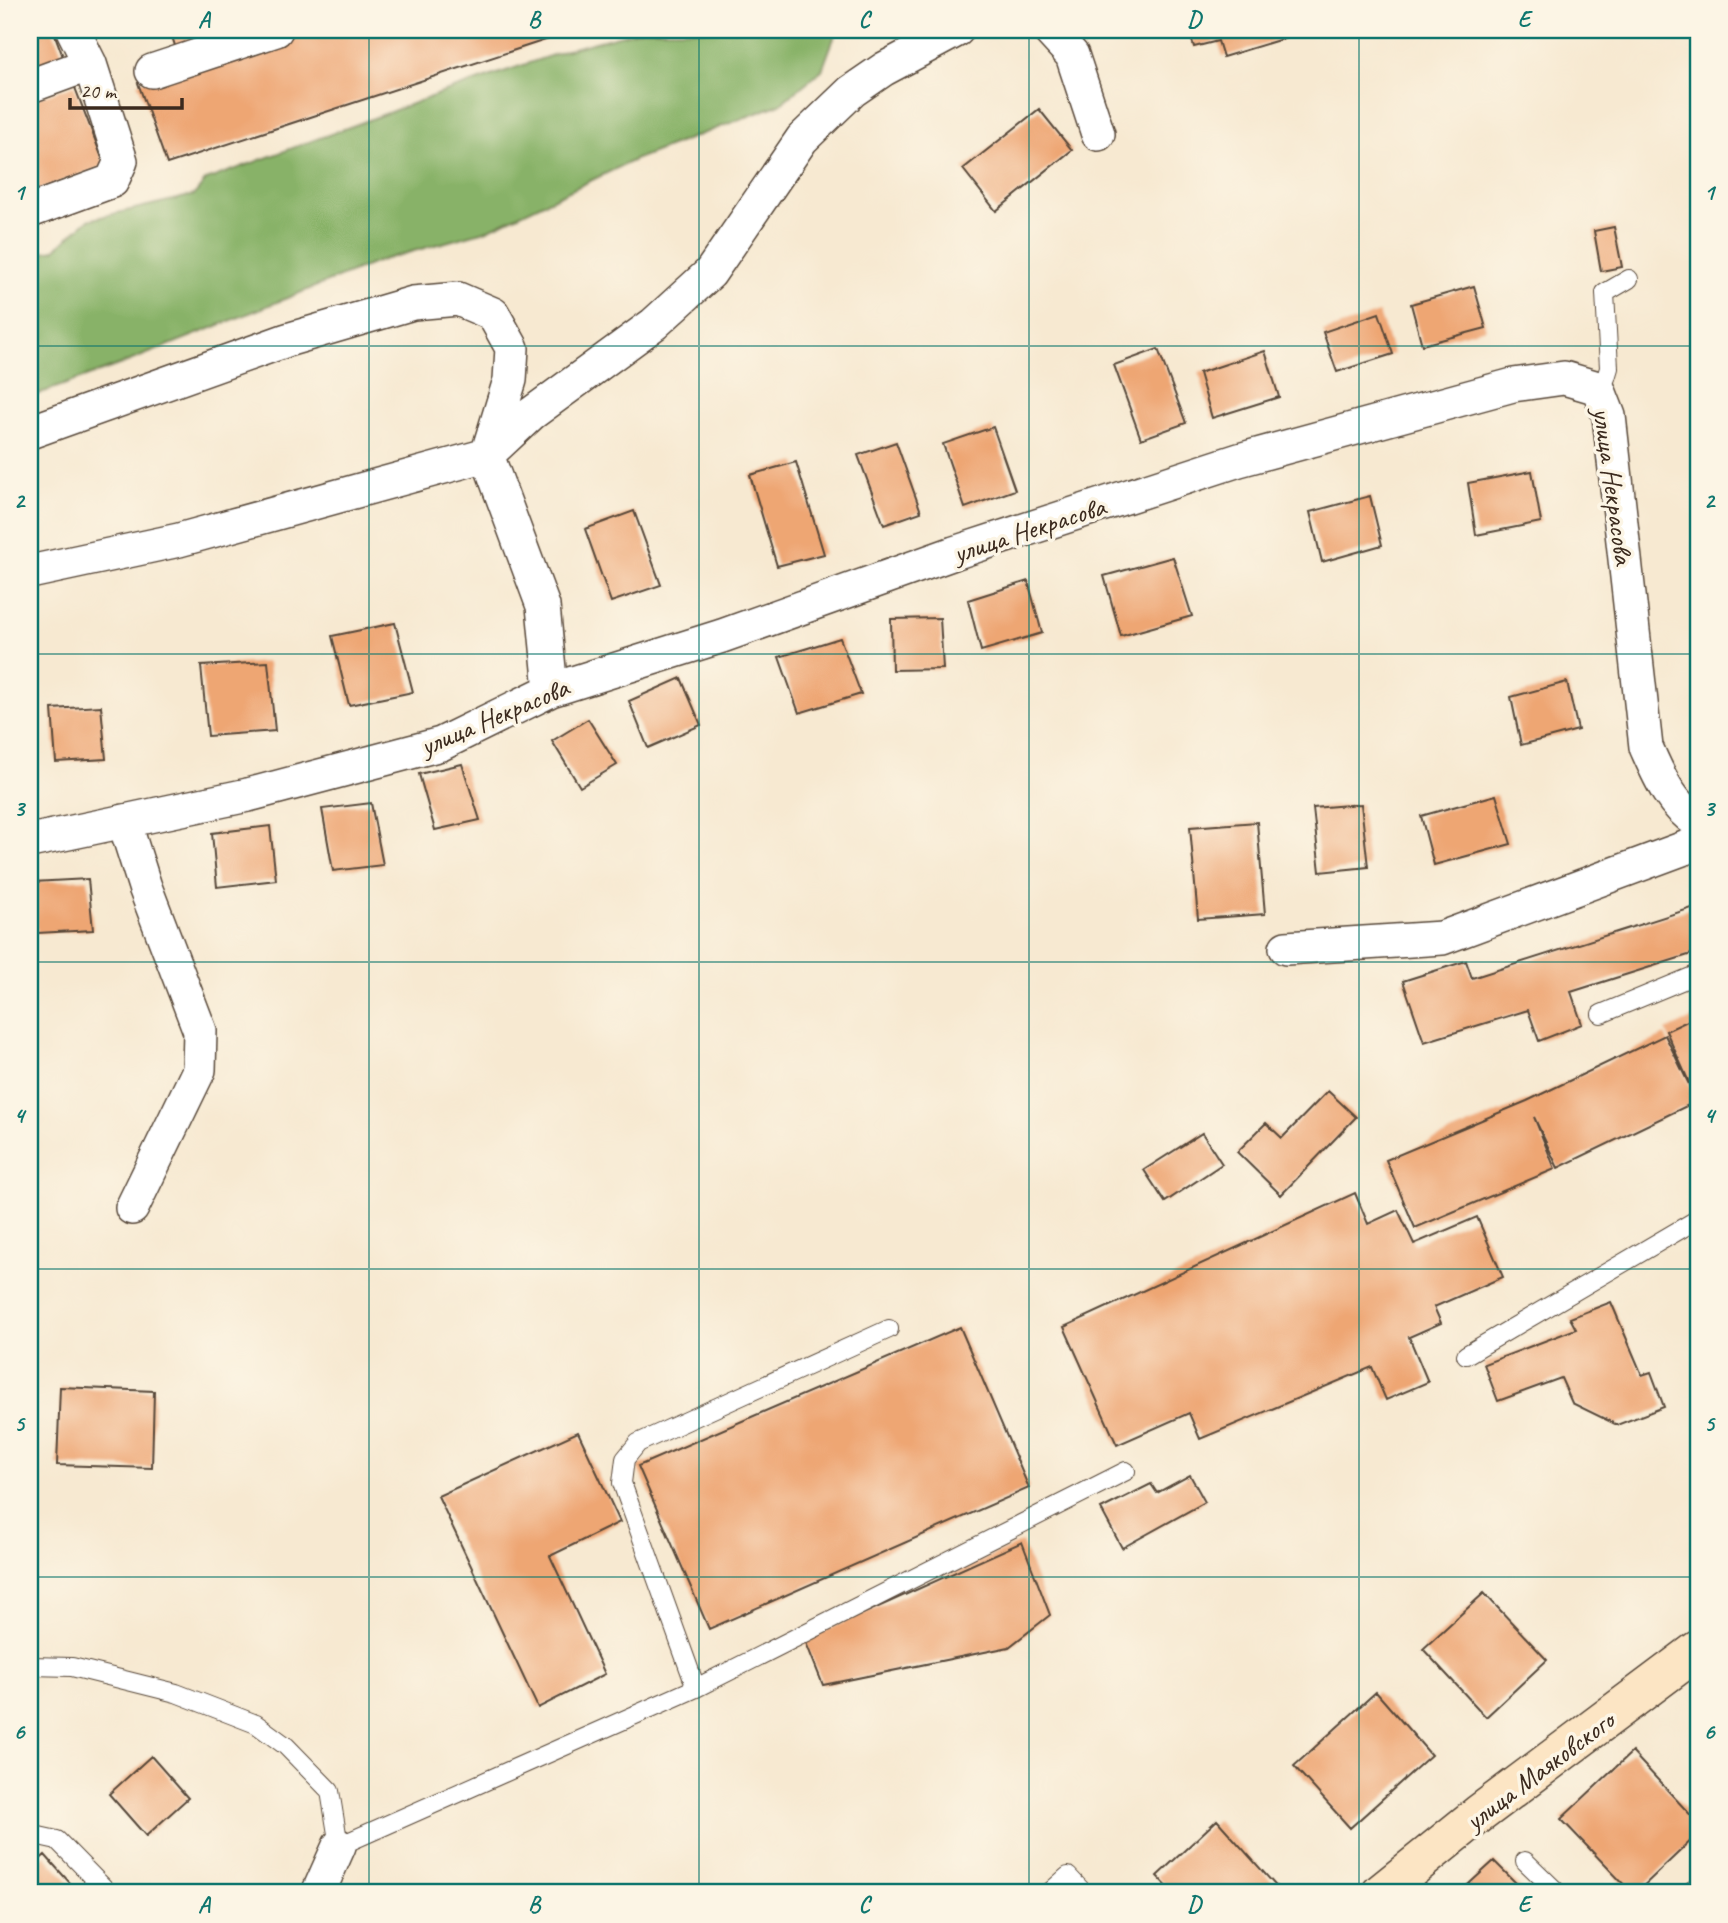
<svg xmlns="http://www.w3.org/2000/svg" width="1728" height="1923" font-family="Caveat,sans-serif">
  <style>
    .forest { fill: #88b268; stroke: #626e43; stroke-width: 2 }
    .building { fill: #eea673 }
    .lines { fill: none; stroke-linecap: round; stroke-linejoin: round }
    .lane-casing { stroke: #574739; stroke-width: 20 }
    .street-casing { stroke: #574739; stroke-width: 36 }
    .secondary-casing { stroke: #574739; stroke-width: 41 }
    .lane { stroke: #fff; stroke-width: 18 }
    .street { stroke: #fff; stroke-width: 33 }
    .secondary { stroke: #fce5c4; stroke-width: 38 }
    .grid { fill: none; stroke: #0f766e; stroke-width: 2; stroke-opacity: 0.55 }
    .labels { text-anchor: middle; stroke-width: 7; stroke-linejoin: round; paint-order: stroke }
    .street-label { font-size: 28px; fill: #3b2a1e; stroke: #fcf5e5 }
    .neatline { fill: none; stroke: #0f766e; stroke-width: 2.5 }
    .grid-label { font-size: 23px; text-anchor: middle; font-weight: bold; fill: #0f766e }
  </style>
  <rect width="100%" height="100%" fill="#fcf5e5"/>
  <filter id="ink" filterUnits="userSpaceOnUse"><feTurbulence type="fractalNoise" baseFrequency=".0143" numOctaves="2"/><feDisplacementMap in="SourceGraphic" scale="14" xChannelSelector="R" yChannelSelector="G"/><feConvolveMatrix kernelMatrix="1 2 1 2 8 2 1 2 1" color-interpolation-filters="sRGB"/></filter>
  <filter id="wash" filterUnits="userSpaceOnUse"><feTurbulence type="fractalNoise" baseFrequency=".00686" numOctaves="4" result="noise"/><feDisplacementMap in="SourceGraphic" scale="28" xChannelSelector="R" yChannelSelector="G"/><feGaussianBlur stdDeviation="1.57" result="paint"/><feColorMatrix in="noise" values="0 0 0 0 0 0 0 0 0 0 0 0 0 0 0 0 0 1.4 0 .05"/><feComposite in="paint" operator="in"/></filter>
  <g filter="url(#wash)">
    <rect width="100%" height="100%" fill="#f7e9d1"/>
    <!-- forest -->
    <path class="forest" d="M 641,30 L 837,30 L 822,70 L 780,104 L 634,160 L 485,231 L 382,260 L 127,362 L 30,397 L 30,255 L 54,250 L 88,220 L 194,195 L 206,180 L 436,95 L 573,48 Z"/>
    <g id="blocks">
      <!-- building -->
      <path class="building" d="M 30,30 L 53,30 L 65,62 L 30,74 Z
        M 170,30 L 232,30 L 176,49 Z
        M 303,30 L 576,30 L 167,164 L 138,83 Z
        M 1189,30 L 1312,30 L 1223,57 L 1218,41 L 1194,47 Z
        M 74,85 L 105,166 L 30,193 L 30,101 Z
        M 1039,109 L 1072,150 L 996,211 L 963,169 Z
        M 1614,227 L 1622,267 L 1601,271 L 1594,231 Z
        M 1474,286 L 1486,328 L 1422,345 L 1411,304 Z
        M 1379,313 L 1393,354 L 1337,372 L 1323,332 Z
        M 1158,349 L 1186,423 L 1141,439 L 1114,365 Z
        M 1265,351 L 1279,397 L 1212,418 L 1199,373 Z
        M 993,427 L 1015,490 L 965,508 L 943,444 Z
        M 896,442 L 921,512 L 884,525 L 858,455 Z
        M 796,462 L 824,554 L 777,566 L 750,475 Z
        M 1532,471 L 1541,522 L 1476,535 L 1468,483 Z
        M 1370,496 L 1382,545 L 1322,562 L 1310,512 Z
        M 634,511 L 661,585 L 611,602 L 585,529 Z
        M 1173,557 L 1192,616 L 1121,636 L 1104,576 Z
        M 1028,581 L 1042,633 L 981,651 L 968,600 Z
        M 940,618 L 943,669 L 892,670 L 891,619 Z
        M 395,623 L 413,692 L 349,705 L 332,636 Z
        M 840,638 L 861,694 L 799,713 L 779,657 Z
        M 268,662 L 275,731 L 208,736 L 201,666 Z
        M 681,678 L 701,725 L 648,748 L 629,701 Z
        M 1567,682 L 1578,730 L 1521,745 L 1511,697 Z
        M 101,706 L 106,759 L 56,762 L 52,709 Z
        M 588,719 L 617,765 L 580,787 L 552,741 Z
        M 462,764 L 480,820 L 435,830 L 419,774 Z
        M 1496,795 L 1511,844 L 1434,865 L 1421,816 Z
        M 371,803 L 383,865 L 333,871 L 322,809 Z
        M 1361,804 L 1368,867 L 1320,872 L 1313,808 Z
        M 1257,822 L 1265,914 L 1198,919 L 1190,827 Z
        M 270,826 L 276,880 L 217,887 L 212,833 Z
        M 88,879 L 93,930 L 37,933 L 33,882 Z
        M 1698,906 L 1698,952 L 1571,992 L 1582,1024 L 1539,1041 L 1528,1010 L 1424,1042 L 1403,981 L 1466,961 L 1472,978 Z
        M 1698,1016 L 1698,1102 L 1666,1031 Z
        M 1665,1035 L 1697,1101 L 1558,1168 L 1534,1117 L 1555,1169 L 1415,1228 L 1386,1160 L 1527,1101 Z
        M 1328,1091 L 1356,1117 L 1281,1195 L 1237,1152 L 1266,1123 L 1282,1138 Z
        M 1202,1133 L 1222,1164 L 1165,1202 L 1144,1170 Z
        M 1355,1193 L 1368,1224 L 1398,1210 L 1414,1244 L 1477,1217 L 1503,1277 L 1434,1307 L 1441,1323 L 1409,1337 L 1428,1382 L 1386,1400 L 1372,1367 L 1200,1439 L 1189,1413 L 1117,1445 L 1064,1327 Z
        M 1611,1302 L 1642,1375 L 1651,1372 L 1664,1407 L 1617,1425 L 1572,1403 L 1561,1378 L 1498,1401 L 1484,1364 L 1576,1329 L 1570,1318 Z
        M 960,1327 L 1029,1488 L 709,1629 L 638,1466 Z
        M 60,1387 L 154,1391 L 152,1468 L 57,1465 Z
        M 578,1432 L 620,1522 L 550,1556 L 605,1674 L 538,1708 L 438,1496 Z
        M 1190,1475 L 1205,1502 L 1122,1548 L 1101,1509 L 1151,1484 L 1157,1493 Z
        M 1022,1542 L 1050,1615 L 1009,1647 L 823,1685 L 805,1640 Z
        M 1484,1593 L 1547,1660 L 1486,1717 L 1423,1649 Z
        M 1376,1692 L 1431,1755 L 1350,1828 L 1294,1766 Z
        M 1632,1752 L 1698,1823 L 1698,1834 L 1636,1893 L 1632,1893 L 1561,1819 Z
        M 151,1756 L 188,1798 L 146,1836 L 109,1794 Z
        M 1217,1820 L 1282,1893 L 1173,1893 L 1157,1876 Z
        M 45,1855 L 79,1893 L 30,1893 L 30,1868 Z
        M 1494,1861 L 1526,1893 L 1459,1893 Z"/>
    </g>
  </g>
  <g filter="url(#ink)">
    <use href="#blocks" fill-opacity="0" stroke="#574739" stroke-width="2"/>
    <g class="lines">
      <!-- lane casing -->
      <g class="lane-casing">
        <path id="lane" d="M 1598,388 L 1606,378 L 1609,368 L 1605,293 L 1629,279
          M 1601,1014 L 1698,974
          M 1466,1355 L 1698,1219
          M 30,1666 L 72,1667 L 176,1693 L 256,1724 L 286,1746 L 330,1791 L 339,1846 L 696,1688 L 1126,1471
          M 696,1688 L 622,1483 L 625,1459 L 638,1443 L 889,1329
          M 30,1834 L 57,1840 L 109,1893
          M 1525,1861 L 1558,1893
          M 1049,1893 L 1068,1876 L 1084,1893
          M 1689,1893 L 1698,1886"/>
      </g>
      <!-- street casing -->
      <g class="street-casing">
        <path id="street" d="M 1049,30 L 1072,55 L 1098,134
          M 152,71 L 276,30
          M 30,86 L 90,64
          M 30,211 L 112,181 L 121,161 L 90,64 L 73,30
          M 30,432 L 287,340 L 413,303 L 458,299 L 493,314 L 512,348 L 510,380 L 487,455 L 543,606 L 551,690
          M 30,572 L 179,540 L 487,455 L 531,414 L 654,324 L 710,273 L 802,139 L 852,91 L 884,69 L 957,30
          M 124,821 L 145,887 L 200,1031 L 199,1070 L 132,1208
          M 30,841 L 248,795 L 441,744 L 551,690 L 722,636 L 954,553 L 1239,460 L 1513,385 L 1564,378 L 1598,388 L 1609,416 L 1646,747 C 1659,776 1670,804 1698,822
          M 1286,948 L 1442,938 L 1698,843
          M 318,1893 L 339,1846"/>
      </g>
      <!-- secondary casing -->
      <g class="secondary-casing">
        <path id="secondary" d="M 1381,1893 L 1479,1814 L 1698,1650"/>
      </g>
      <!-- lane -->
      <use href="#lane" class="lane"/>
      <!-- street -->
      <use href="#street" class="street"/>
      <!-- secondary -->
      <use href="#secondary" class="secondary"/>
    </g>
  </g>
  <!-- grid -->
  <path class="grid" d="M 369,30 L 369,1893M 699,30 L 699,1893M 1029,30 L 1029,1893M 1359,30 L 1359,1893M 30,346 L 1698,346M 30,654 L 1698,654M 30,962 L 1698,962M 30,1269 L 1698,1269M 30,1577 L 1698,1577"/>
  <g class="labels">
    <!-- street labels -->
    <g class="street-label">
      <text transform="translate(1614 486) rotate(82)" y="10">улица Некрасова</text>
      <text transform="translate(1029 529) rotate(-18)" y="10">улица Некрасова</text>
      <text transform="translate(494 716) rotate(-23)" y="10">улица Некрасова</text>
      <text transform="translate(1539 1770) rotate(-37)" y="10">улица Маяковского</text>
    </g>
  </g>
  <!-- margin -->
  <rect width="1728" height="1923" fill="none" stroke="#fcf5e5" stroke-width="77"/>
  <!-- scale -->
  <path d="M70 98v10h112v-10" fill="none" stroke="#3b2a1e" stroke-width="3.5"/>
  <text x="80" y="98" font-size="21" fill="#3b2a1e" stroke="#fcf5e5" stroke-width="5" paint-order="stroke">20 m</text>
  <rect x="38" y="38" width="1652" height="1846" class="neatline"/>
  <g class="grid-label">
    <text x="204" y="27">A</text>
    <text x="534" y="27">B</text>
    <text x="864" y="27">C</text>
    <text x="1194" y="27">D</text>
    <text x="1524" y="27">E</text>
    <text x="19" y="200">1</text>
    <text x="1709" y="200">1</text>
    <text x="19" y="508">2</text>
    <text x="1709" y="508">2</text>
    <text x="19" y="816">3</text>
    <text x="1709" y="816">3</text>
    <text x="19" y="1123">4</text>
    <text x="1709" y="1123">4</text>
    <text x="19" y="1431">5</text>
    <text x="1709" y="1431">5</text>
    <text x="19" y="1739">6</text>
    <text x="1709" y="1739">6</text>
    <text x="204" y="1912">A</text>
    <text x="534" y="1912">B</text>
    <text x="864" y="1912">C</text>
    <text x="1194" y="1912">D</text>
    <text x="1524" y="1912">E</text>
  </g>
</svg>
